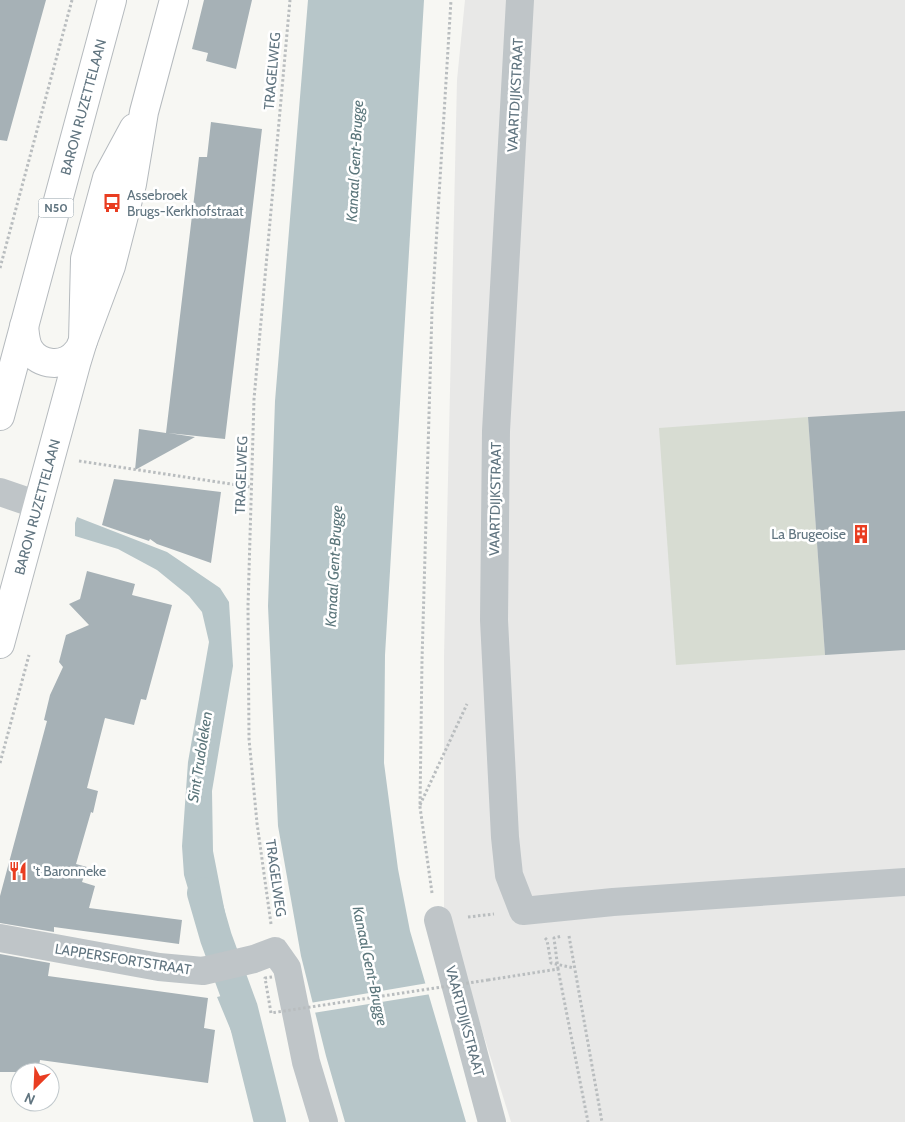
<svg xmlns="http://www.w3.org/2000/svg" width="905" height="1122" font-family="Cabin,sans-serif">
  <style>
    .built { fill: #e8e8e7 }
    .green { fill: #d7dcd2 }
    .water { fill: #b7c6c9 }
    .pier { fill: #f7f7f3 }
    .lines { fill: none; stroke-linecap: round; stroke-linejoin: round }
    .canal { stroke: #b7c6c9; stroke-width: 32 }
    .building { fill: #a6b1b6 }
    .major-casing { stroke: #b5babe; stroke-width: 30 }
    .path { stroke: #b9bdbf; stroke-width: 3; stroke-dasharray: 2.5 2.5; stroke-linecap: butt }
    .minor { stroke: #bfc5c8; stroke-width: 28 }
    .major { stroke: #fff; stroke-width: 28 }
    .path-bridge { stroke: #b9bdbf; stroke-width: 3; stroke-dasharray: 2.5 2.5; stroke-linecap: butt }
    .labels { text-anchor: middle; stroke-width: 5; stroke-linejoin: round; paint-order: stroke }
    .shield { fill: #fff; stroke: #909ea6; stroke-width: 1 }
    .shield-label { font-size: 12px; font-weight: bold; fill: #617580 }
    .street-label { font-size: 14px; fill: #617580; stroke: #fff }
    .poi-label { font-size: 14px; fill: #617580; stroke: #fff; text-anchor: start }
    .water-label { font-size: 15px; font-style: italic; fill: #5b767b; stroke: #fff }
  </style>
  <rect width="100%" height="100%" fill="#f7f7f3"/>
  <!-- built -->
  <path class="built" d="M 465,0 L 905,0 L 905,1122 L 511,1122 L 444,910 L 444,657 L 457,80 Z"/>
  <!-- green -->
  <path class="green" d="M 808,417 L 825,655 L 676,665 L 659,428 Z"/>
  <!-- water -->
  <path class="water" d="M 308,0 L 424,0 L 385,655 L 384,763 L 398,869 L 410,931 L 466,1122 L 345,1122 L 326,1056 L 301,956 L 278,826 L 268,606 L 275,401 Z
    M 77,517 L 167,552 L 220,588 L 229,602 L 233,666 L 212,791 L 213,851 L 229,933 L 203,940 L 184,875 L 182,846 L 188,762 L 209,642 L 202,612 L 189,596 L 157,570 L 118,549 L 75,536 L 75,523 Z
    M 250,989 L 259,1018 L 283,1122 L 261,1122 L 244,1062 L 217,997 Z"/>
  <!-- pier -->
  <path class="pier" d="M 428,983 L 431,994 L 313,1013 L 310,1003 Z"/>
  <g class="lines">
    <!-- canal -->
    <path class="canal" d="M 203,893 L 216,938 L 242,1009 L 270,1122"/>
  </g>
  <!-- building -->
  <path class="building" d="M 0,0 L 46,0 L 7,141 L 0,140 Z
    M 204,0 L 252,0 L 236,69 L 206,61 L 208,53 L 192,49 Z
    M 211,122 L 262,129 L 225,439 L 168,433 L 195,437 L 135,470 L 139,429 L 166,433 L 199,157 L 207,157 Z
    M 905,411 L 905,650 L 825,655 L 808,417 Z
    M 114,479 L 221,492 L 211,563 L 157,544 L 150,539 L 149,541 L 102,525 Z
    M 87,571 L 135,584 L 132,595 L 172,605 L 146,700 L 141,699 L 134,725 L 105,718 L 87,788 L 98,791 L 93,813 L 91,812 L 76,864 L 87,867 L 82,882 L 95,886 L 89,908 L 182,920 L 179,944 L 54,927 L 54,932 L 0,923 L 0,896 L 47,721 L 44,720 L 50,695 L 63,667 L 59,662 L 66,635 L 89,625 L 69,604 L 80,599 Z
    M 0,954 L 50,963 L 48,976 L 208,998 L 204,1028 L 215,1030 L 208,1083 L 40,1060 L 38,1072 L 0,1072 Z"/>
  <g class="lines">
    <!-- major casing -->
    <g class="major-casing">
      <g id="major">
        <path d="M 24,326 C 25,333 25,342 29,349 C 39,366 65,368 77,352 C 80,349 81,345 83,341 L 85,259 L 107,178 L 134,128"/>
        <path id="s1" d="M 0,416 L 112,0"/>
        <path id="s2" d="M 0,644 L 76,364 L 83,341 L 111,266 L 132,184 L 144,112 L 174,0"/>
      </g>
    </g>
    <!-- path -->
    <path class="path" d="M 0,268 L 72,0
      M 79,461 L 251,487
      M 0,763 L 29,655
      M 420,805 L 467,704
      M 432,893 L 420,807 L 422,660 L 432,310 L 451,0
      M 468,917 L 494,914
      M 271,924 L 257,823 L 249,739 L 248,606 L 254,399 L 290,0
      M 569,936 L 602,1122
      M 545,938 L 547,940 L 551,963 L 574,968
      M 488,980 L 558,969 L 588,1122"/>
    <!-- minor -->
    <path class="minor" d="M 520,0 L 496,431 L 494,620 L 505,837 L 509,875 L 523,911 L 613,902 L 905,882
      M 0,492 L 38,505
      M 438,920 L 492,1122
      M 0,938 L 159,967 L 203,971 L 254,959 L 275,951 L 287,968 L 306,1062 L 324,1122"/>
    <!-- major -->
    <use href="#major" class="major"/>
    <!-- path-bridge -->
    <path class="path-bridge" d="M 558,969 L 554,938 L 562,936
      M 272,977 L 265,978 L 271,1013 L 488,980"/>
  </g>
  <!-- icons -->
  <defs>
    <g id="bus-bare" transform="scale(1.5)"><path d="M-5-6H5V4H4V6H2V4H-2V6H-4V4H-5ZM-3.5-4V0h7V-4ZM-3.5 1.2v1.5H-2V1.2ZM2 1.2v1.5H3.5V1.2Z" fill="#e93d21" stroke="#fff" stroke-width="2.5" paint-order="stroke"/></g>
    <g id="building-bare" transform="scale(1.5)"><path d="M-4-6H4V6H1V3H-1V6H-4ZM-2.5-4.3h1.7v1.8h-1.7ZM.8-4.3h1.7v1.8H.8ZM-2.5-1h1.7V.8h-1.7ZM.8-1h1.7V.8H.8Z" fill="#e93d21" stroke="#fff" stroke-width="2.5" paint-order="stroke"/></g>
    <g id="restaurant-bare" transform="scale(1.5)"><path d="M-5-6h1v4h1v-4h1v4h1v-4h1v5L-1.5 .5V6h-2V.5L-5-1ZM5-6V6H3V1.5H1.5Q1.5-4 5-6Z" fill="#e93d21" stroke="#fff" stroke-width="2.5" paint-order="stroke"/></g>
  </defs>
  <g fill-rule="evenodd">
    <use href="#bus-bare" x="112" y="203"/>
    <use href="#building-bare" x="861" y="534"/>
    <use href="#restaurant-bare" x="18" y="871"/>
  </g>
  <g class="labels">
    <!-- shield labels -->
    <rect class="shield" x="38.5" y="198.5" width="35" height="19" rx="4"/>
    <g class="shield-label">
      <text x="56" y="212">N50</text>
    </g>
    <!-- street labels -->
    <g class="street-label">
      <text transform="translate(272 71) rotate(-85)" y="5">TRAGELWEG</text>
      <text transform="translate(515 95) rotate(-87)" y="5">VAARTDIJKSTRAAT</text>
      <text dy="5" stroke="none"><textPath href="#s1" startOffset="320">BARON RUZETTELAAN</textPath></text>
      <text transform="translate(241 475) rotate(-88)" y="5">TRAGELWEG</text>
      <text transform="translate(495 499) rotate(-89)" y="5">VAARTDIJKSTRAAT</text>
      <text dy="5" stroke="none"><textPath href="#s2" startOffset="142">BARON RUZETTELAAN</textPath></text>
      <text transform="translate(276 878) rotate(82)" y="5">TRAGELWEG</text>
      <text transform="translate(123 959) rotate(9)" y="5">LAPPERSFORTSTRAAT</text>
      <text transform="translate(465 1021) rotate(75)" y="5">VAARTDIJKSTRAAT</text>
    </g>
    <!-- poi labels -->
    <g class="poi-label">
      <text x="127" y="200">Assebroek<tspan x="127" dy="16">Brugs-Kerkhofstraat</tspan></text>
      <text x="846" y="539" text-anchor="end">La Brugeoise</text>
      <text x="33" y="876">'t Baronneke</text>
    </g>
    <!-- water labels -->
    <g class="water-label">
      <text transform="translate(355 161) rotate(-87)" y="5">Kanaal Gent-Brugge</text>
      <text transform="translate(334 566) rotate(-87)" y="5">Kanaal Gent-Brugge</text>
      <text transform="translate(200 757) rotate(-81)" y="5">Sint Trudoleken</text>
      <text transform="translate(370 966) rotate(78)" y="5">Kanaal Gent-Brugge</text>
    </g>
  </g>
  <!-- north arrow -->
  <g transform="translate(35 1087) rotate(204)"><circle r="24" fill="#ffffff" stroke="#c0c8cc"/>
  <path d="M0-4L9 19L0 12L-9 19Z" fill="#e93d21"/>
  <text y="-8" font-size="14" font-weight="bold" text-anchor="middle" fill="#617580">N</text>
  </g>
</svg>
